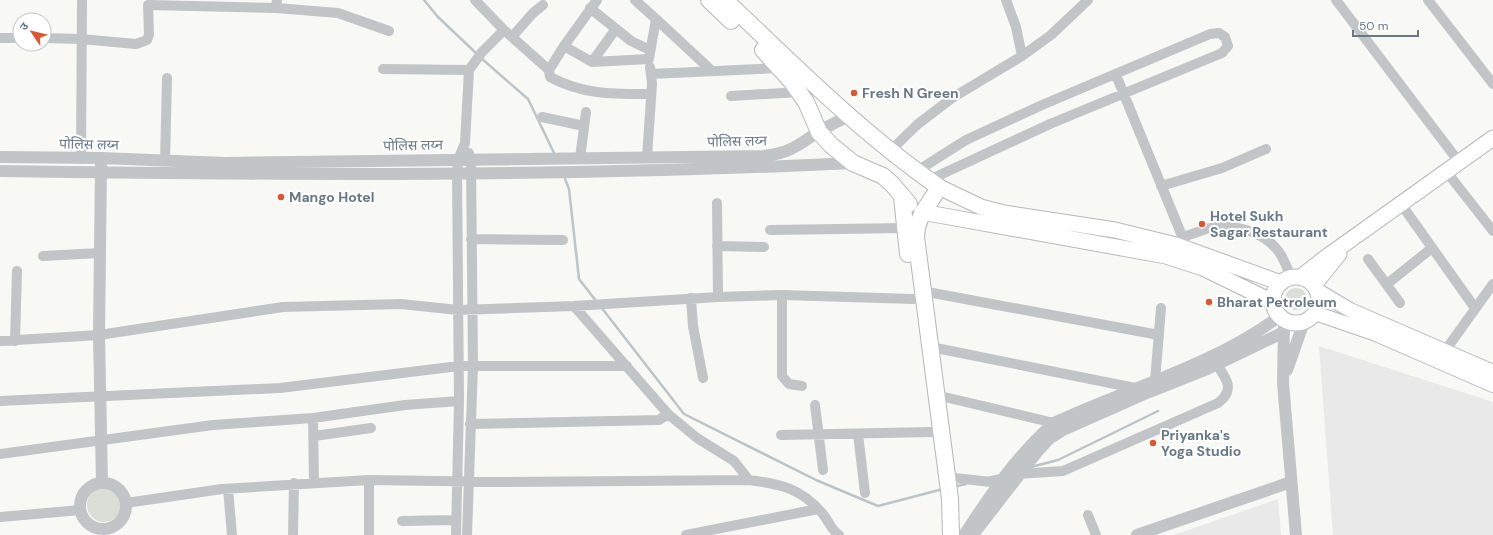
<svg xmlns="http://www.w3.org/2000/svg" width="1493" height="535" font-family="'DM Sans','Noto Sans Devanagari',sans-serif">
  <style>
    .built { fill: #e8e9e8 }
    .green { fill: #d9ded6 }
    .lines { fill: none; stroke-linecap: round; stroke-linejoin: round }
    .stream { stroke: #bbc5c9; stroke-width: 2.5 }
    .secondary-casing { stroke: #b3b9bd; stroke-width: 16 }
    .primary-casing { stroke: #b4b9bc; stroke-width: 17 }
    .trunk-casing { stroke: #b4b8bb; stroke-width: 18 }
    .minor { stroke: #c1c5c8; stroke-width: 10 }
    .tertiary { stroke: #c1c5c8; stroke-width: 12 }
    .secondary { stroke: #fff; stroke-width: 14 }
    .primary { stroke: #fff; stroke-width: 15 }
    .trunk { stroke: #fff; stroke-width: 16 }
    .poi-dot { fill: #da5733; stroke: #fff; stroke-width: 1.5 }
    .labels { text-anchor: middle; stroke-width: 4; stroke-linejoin: round; paint-order: stroke }
    .poi-label { font-size: 14px; font-weight: bold; fill: #687884; stroke: #fff; text-anchor: start }
    .street-label { font-size: 14px; fill: #687884; stroke: #fff }
  </style>
  <rect width="100%" height="100%" fill="#f8f8f5"/>
  <!-- built -->
  <path class="built" d="M 1319,346 L 1493,402 L 1493,535 L 1333,535 Z
    M 1278,499 L 1281,535 L 1174,535 Z"/>
  <!-- green -->
  <path class="green" d="M1285 299a11 11 0 1 1 22 0a11 11 0 1 1-22 0Z
    M87 505a17 17 0 1 1 34 0a17 17 0 1 1-34 0Z"/>
  <g class="lines">
    <!-- stream -->
    <path class="stream" d="M 424,0 L 438,17 L 477,54
      M 481,58 L 528,99 L 555,155
      M 564,176 L 569,189 L 579,279 L 597,302
      M 601,307 L 684,414 L 816,480 L 878,506 L 943,489
      M 1031,467 L 1058,460 L 1158,411
      M 988,478 L 1001,475
      M 953,487 L 966,484"/>
    <!-- secondary casing -->
    <g class="secondary-casing">
      <path id="secondary" d="M 1318,291 L 1350,310 L 1493,372
        M 1315,313 L 1376,334 L 1493,385"/>
    </g>
    <!-- primary casing -->
    <g class="primary-casing">
      <path id="primary" d="M 939,187 L 981,207 L 1004,213 L 1115,230 L 1176,245 L 1281,283
        M 922,212 L 1166,256 L 1203,268 L 1273,302
        M 1301,277 L 1325,258 L 1493,138
        M1273 300a23 23 0 1 1 46 0a23 23 0 1 1-46 0Z
        M 1314,285 L 1339,254"/>
    </g>
    <!-- trunk casing -->
    <g class="trunk-casing">
      <path id="trunk" d="M 709,0 L 731,21
        M 725,0 C 794,65 861,133 939,187 C 929,206 917,214 916,237 L 950,499 L 951,535
        M 763,50 L 792,82 L 806,102 L 819,132 L 831,145 L 853,163 L 883,176 L 892,184 L 909,204
        M 902,197 L 908,254"/>
    </g>
    <!-- minor -->
    <path class="minor" d="M 475,0 L 504,30
      M 1006,0 L 1016,27 L 1022,56
      M 1336,0 L 1459,162
      M 1428,0 L 1493,84
      M 276,8 L 338,13 L 389,31
      M 590,8 L 631,41 L 650,50
      M 656,19 L 712,71
      M 512,37 L 533,13 L 543,5
      M 0,38 L 20,38
      M 44,38 L 81,39 L 136,44 L 147,40 L 149,35 L 148,5 L 276,8 L 277,0
      M 564,46 L 592,62 L 649,59 L 656,19 L 635,0
      M 592,62 L 615,30
      M 383,69 L 469,70
      M 549,70 L 550,77 C 583,95 615,94 651,94
      M 651,74 L 779,68
      M 1116,75 L 1187,248
      M 731,96 L 799,92
      M 542,117 L 584,126
      M 890,151 L 918,124 L 952,98 L 1022,56 L 1051,35 L 1088,0
      M 647,157 L 652,84 L 650,67
      M 580,158 L 586,112
      M 81,159 L 82,0
      M 165,161 L 167,78
      M 917,171 L 966,140 L 1042,105 L 1210,34 L 1219,33 L 1225,37 L 1228,46 L 1222,53 L 1050,124 L 929,180
      M 1446,171 L 1493,231
      M 1161,186 L 1222,168 L 1266,149
      M 717,203 L 718,297
      M 1401,204 L 1475,308
      M 770,230 L 905,228
      M 1183,237 C 1193,234 1205,228 1216,227 C 1240,225 1267,233 1281,255 C 1285,262 1288,270 1291,277
      M 471,239 L 563,240
      M 717,246 L 764,247
      M 43,256 L 100,253
      M 1368,259 L 1400,303
      M 1387,284 L 1432,248
      M 922,291 L 1159,335
      M 782,295 L 782,376 L 789,384 L 802,386
      M 691,298 L 693,326 L 703,378
      M 0,341 L 99,335 L 283,307 L 401,304 L 458,310 L 574,306 L 718,297 L 782,295 L 914,299
      M 15,341 L 17,271
      M 931,347 L 1135,388
      M 1445,351 L 1493,284
      M 1155,381 L 1161,308
      M 936,395 L 1054,423
      M 0,401 L 280,388 L 459,366 L 627,366
      M 815,405 L 823,470
      M 313,418 L 314,483
      M 470,424 L 659,420 L 668,414
      M 858,434 L 865,493
      M 781,435 L 932,432
      M 314,436 L 371,428
      M 0,454 L 213,425 L 313,418 L 405,405 L 459,401
      M 1018,474 L 1063,471 L 1218,403 C 1235,390 1227,379 1217,365
      M 946,477 L 1000,483
      M 749,480 C 780,484 801,488 822,513 C 829,521 831,530 839,535
      M 228,489 L 232,535
      M 126,503 L 222,489 L 369,480 L 505,482 L 749,480 L 734,461 L 697,438 L 668,414 L 574,306
      M 1088,515 L 1096,535
      M 0,517 L 81,510
      M 402,521 L 456,520
      M 293,535 L 294,483
      M 369,535 L 369,480
      M 456,535 L 459,401 L 457,173 L 458,160 L 465,143 L 469,70 L 482,52 L 504,30 L 549,70 L 564,46 L 597,0
      M 467,535 L 473,366 L 471,160 L 469,153
      M 686,535 L 818,509"/>
    <!-- tertiary -->
    <path class="tertiary" d="M 0,157 L 101,158 L 225,163 L 764,156 C 790,153 797,146 818,132 C 828,126 839,121 849,116
      M 101,164 L 99,335 L 102,483
      M 0,171 C 284,175 569,177 853,163
      M 1284,325 L 1283,383 L 1296,535
      M 1287,370 L 1304,322
      M80 506a23 23 0 1 1 46 0a23 23 0 1 1-46 0Z
      M 975,532 L 1037,452 L 1049,439 L 1063,430 L 1142,395 L 1205,370 L 1284,332
      M 964,535 C 991,494 1017,455 1054,423 C 1129,388 1212,366 1280,316
      M 1137,535 L 1291,482"/>
    <!-- secondary -->
    <use href="#secondary" class="secondary"/>
    <!-- primary -->
    <use href="#primary" class="primary"/>
    <!-- trunk -->
    <use href="#trunk" class="trunk"/>
  </g>
  <!-- markers -->
  <g class="poi-dot">
    <circle cx="854" cy="93" r="4"/>
    <circle cx="281" cy="197" r="4"/>
    <circle cx="1202" cy="224" r="4"/>
    <circle cx="1209" cy="302" r="4"/>
    <circle cx="1153" cy="443" r="4"/>
  </g>
  <g class="labels">
    <!-- poi labels -->
    <g class="poi-label">
      <text x="862" y="98">Fresh N Green</text>
      <text x="289" y="202">Mango Hotel</text>
      <text x="1210" y="221">Hotel Sukh<tspan x="1210" dy="16">Sagar Restaurant</tspan></text>
      <text x="1217" y="307">Bharat Petroleum</text>
      <text x="1161" y="440">Priyanka's<tspan x="1161" dy="16">Yoga Studio</tspan></text>
    </g>
    <!-- street labels -->
    <g class="street-label">
      <text transform="translate(737 141) rotate(-1)" y="5">पोलिस लय्न</text>
      <text transform="translate(89 144) rotate(1)" y="5">पोलिस लय्न</text>
      <text transform="translate(413 145) rotate(-1)" y="5">पोलिस लय्न</text>
    </g>
  </g>
  <!-- north arrow -->
  <g transform="translate(32 32) rotate(305)"><circle r="19" fill="#ffffff" stroke="#c3c9ce"/>
  <path d="M0-3L7 15L0 10L-7 15Z" fill="#da5733"/>
  <text y="-6" font-size="11" font-weight="bold" text-anchor="middle" fill="#687884">उ</text>
  </g>
  <!-- scale -->
  <path d="M1353 30v6h65v-6" fill="none" stroke="#687884" stroke-width="2"/>
  <text x="1359" y="30" font-size="12" fill="#687884" stroke="#ffffff" stroke-width="3" paint-order="stroke">50 m</text>
</svg>
